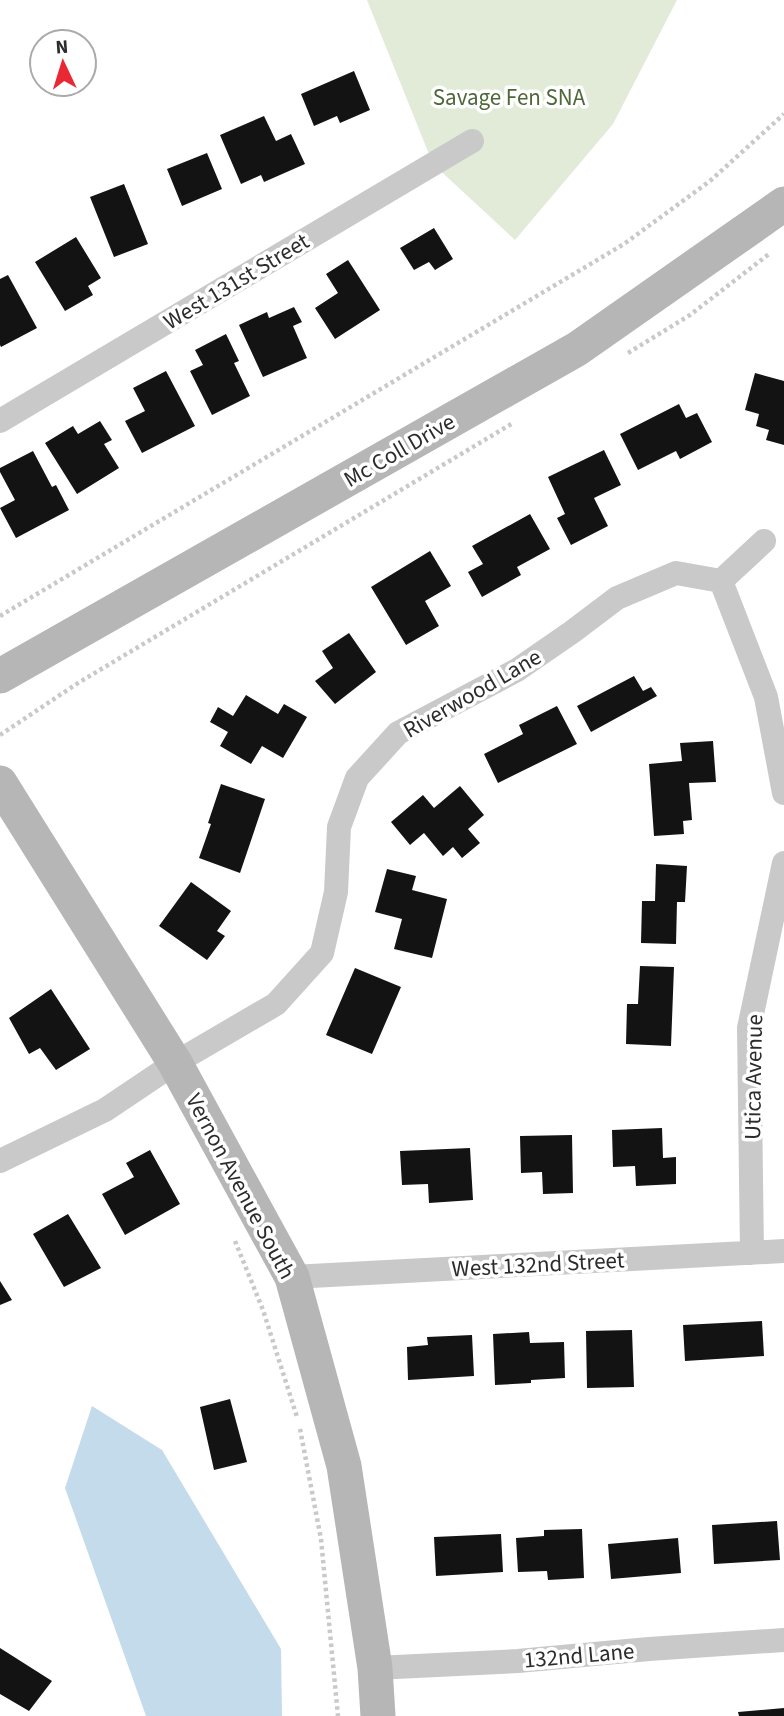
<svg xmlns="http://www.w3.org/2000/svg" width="784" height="1716" font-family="'Source Sans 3',sans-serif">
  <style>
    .green { fill: #e2ead8 }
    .water { fill: #c3dbeb }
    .building { fill: #131313 }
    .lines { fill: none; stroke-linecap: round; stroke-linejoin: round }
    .path { stroke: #c9c9c9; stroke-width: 4.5; stroke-dasharray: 3.5 3.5; stroke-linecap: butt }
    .street { stroke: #c9c9c9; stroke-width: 24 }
    .secondary { stroke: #b6b6b6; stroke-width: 35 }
    .labels { text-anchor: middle; stroke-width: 7; stroke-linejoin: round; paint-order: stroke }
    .park-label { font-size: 23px; fill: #4e6839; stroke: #fff }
    .street-label { font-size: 23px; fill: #2c2c2c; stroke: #fff }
  </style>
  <rect width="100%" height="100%" fill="#fff"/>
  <!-- green -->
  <path class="green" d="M 367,0 L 677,0 L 613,124 L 515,240 L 433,164 Z"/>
  <!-- water -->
  <path class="water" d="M 92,1406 L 162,1450 L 281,1649 L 282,1716 L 146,1716 L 65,1488 Z"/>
  <!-- building -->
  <path class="building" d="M 354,71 L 370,110 L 340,123 L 337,116 L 314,126 L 301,94 Z
    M 264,116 L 276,141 L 291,134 L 305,164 L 264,182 L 261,175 L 241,184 L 220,135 Z
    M 207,153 L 222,189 L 182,206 L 167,169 Z
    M 124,184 L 148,244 L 114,257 L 90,197 Z
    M 434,228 L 453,259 L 435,270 L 429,262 L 414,270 L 400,248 Z
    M 76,237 L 101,278 L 88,286 L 93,295 L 65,311 L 35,262 Z
    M 348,260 L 380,310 L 335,339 L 315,308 L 338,293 L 326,274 Z
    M 8,275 L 37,328 L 1,347 L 0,345 L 0,279 Z
    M 294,307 L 302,322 L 293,326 L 307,358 L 263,377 L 239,325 L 267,312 L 269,318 Z
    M 226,334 L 239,361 L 234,363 L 250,396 L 212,415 L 190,371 L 203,365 L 195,350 Z
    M 166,371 L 195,426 L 142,453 L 125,421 L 145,411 L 133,388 Z
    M 755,373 L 784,381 L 784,445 L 766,440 L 769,430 L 756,426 L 759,414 L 745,410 Z
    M 679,404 L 686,418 L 697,413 L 712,442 L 680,459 L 676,451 L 638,470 L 620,434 Z
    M 100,421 L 112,440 L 104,444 L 119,468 L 77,494 L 45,443 L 73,426 L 78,434 Z
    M 604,450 L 621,485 L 594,498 L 608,526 L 571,545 L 557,518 L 565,514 L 548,477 Z
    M 33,451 L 52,487 L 56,485 L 69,510 L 16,538 L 0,508 L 15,500 L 0,472 L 0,468 Z
    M 530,514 L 550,549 L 517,567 L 521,575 L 482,597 L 468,572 L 483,564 L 472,546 Z
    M 430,551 L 451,586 L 425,601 L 439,626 L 406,645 L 371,587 Z
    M 349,633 L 376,672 L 335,704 L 315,681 L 333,668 L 322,651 Z
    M 634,676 L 643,691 L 651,687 L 657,696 L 591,732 L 577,706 Z
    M 246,695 L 278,714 L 284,704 L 307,717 L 283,758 L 262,746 L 251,764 L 220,746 L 228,732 L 210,722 L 218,707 L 233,716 Z
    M 557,706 L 577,744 L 498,783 L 484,754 L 523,734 L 519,725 Z
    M 713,741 L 716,782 L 689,783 L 692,820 L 683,821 L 684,834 L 654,836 L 649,764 L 682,761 L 680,743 Z
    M 221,784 L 265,799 L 240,873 L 199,858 L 211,824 L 208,823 Z
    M 460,786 L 484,815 L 468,829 L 480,843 L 462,858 L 453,847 L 443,856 L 424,833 L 410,845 L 391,822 L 423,795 L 434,808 Z
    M 656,864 L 687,866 L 685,902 L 677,902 L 676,944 L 641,943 L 642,901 L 655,901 Z
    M 387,869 L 416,876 L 412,890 L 447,899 L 432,958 L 394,949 L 402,919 L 375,912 Z
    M 191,882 L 231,911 L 217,931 L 225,936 L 207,960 L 159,926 Z
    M 640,966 L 674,967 L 671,1046 L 626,1044 L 627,1004 L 638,1004 Z
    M 355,968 L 401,987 L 372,1054 L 326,1035 Z
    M 51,989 L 90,1049 L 56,1070 L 40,1048 L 29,1054 L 9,1018 Z
    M 662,1128 L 663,1158 L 676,1157 L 676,1184 L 636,1186 L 635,1166 L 613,1167 L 612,1130 Z
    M 572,1135 L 573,1193 L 543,1194 L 542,1172 L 521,1173 L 520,1136 Z
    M 470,1148 L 473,1200 L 429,1203 L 428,1184 L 402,1185 L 400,1151 Z
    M 150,1150 L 180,1204 L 125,1235 L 102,1194 L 134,1177 L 126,1163 Z
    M 68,1214 L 101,1268 L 64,1287 L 33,1234 Z
    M 0,1281 L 12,1300 L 0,1305 Z
    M 762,1321 L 764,1356 L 685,1361 L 683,1325 Z
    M 632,1330 L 634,1387 L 587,1388 L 586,1331 Z
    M 529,1332 L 530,1343 L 564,1342 L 565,1378 L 531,1380 L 531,1383 L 495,1385 L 493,1334 Z
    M 472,1335 L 474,1376 L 408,1380 L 407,1347 L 428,1345 L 427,1337 Z
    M 230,1399 L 247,1462 L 214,1470 L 200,1407 Z
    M 777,1521 L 780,1560 L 714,1564 L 712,1525 Z
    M 582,1529 L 584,1578 L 548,1580 L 547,1571 L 518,1572 L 516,1538 L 544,1536 L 544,1530 Z
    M 501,1534 L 503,1572 L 436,1576 L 434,1537 Z
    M 678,1538 L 681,1573 L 611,1579 L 608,1544 Z
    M 0,1648 L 52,1681 L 29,1711 L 0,1694 Z
    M 784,1708 L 784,1716 L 739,1716 L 738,1712 Z"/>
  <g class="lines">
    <!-- path -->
    <path class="path" d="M 628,353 L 690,315 L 769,254
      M 0,616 L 624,244 L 710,181 L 784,114
      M 0,735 L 78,683 L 513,423
      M 235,1241 L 263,1310 L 297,1417
      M 300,1429 L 321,1539 L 338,1716"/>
    <!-- street -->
    <path class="street" d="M 0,421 L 472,141
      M 721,581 L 766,697 L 784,793
      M 0,1161 L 105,1110 L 175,1063 L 276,1004 L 322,953 L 336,892 L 339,827 L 357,778 L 398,733 L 517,670 L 572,632 L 617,598 L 676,573 L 721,581 L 764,541
      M 752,1253 L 749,1028 L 784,863
      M 292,1277 L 784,1251
      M 375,1668 L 518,1661 L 649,1649 L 784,1640"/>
    <!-- secondary -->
    <path class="secondary" d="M 0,676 L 577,349 L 784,204
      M 0,783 L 175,1063 L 292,1277 L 344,1466 L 375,1668 L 378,1716"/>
  </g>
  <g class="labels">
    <!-- park labels -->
    <g class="park-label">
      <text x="509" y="105">Savage Fen SNA</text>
    </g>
    <!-- street labels -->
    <g class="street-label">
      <text transform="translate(236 281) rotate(-31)" y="8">West 131st Street</text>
      <text transform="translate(399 450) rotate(-30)" y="8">Mc Coll Drive</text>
      <text transform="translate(472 693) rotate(-30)" y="8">Riverwood Lane</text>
      <text transform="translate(753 1077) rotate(-89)" y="8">Utica Avenue</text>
      <text transform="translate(241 1186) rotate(62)" y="8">Vernon Avenue South</text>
      <text transform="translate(538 1264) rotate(-3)" y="8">West 132nd Street</text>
      <text transform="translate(579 1655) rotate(-5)" y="8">132nd Lane</text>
    </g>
  </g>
  <!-- north arrow -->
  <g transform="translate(63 63) rotate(356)"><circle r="33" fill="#ffffff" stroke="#ababab" stroke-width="2"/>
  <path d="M0-5L12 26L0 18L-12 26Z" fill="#e92833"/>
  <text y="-10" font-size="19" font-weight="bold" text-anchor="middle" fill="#2c2c2c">N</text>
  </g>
</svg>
